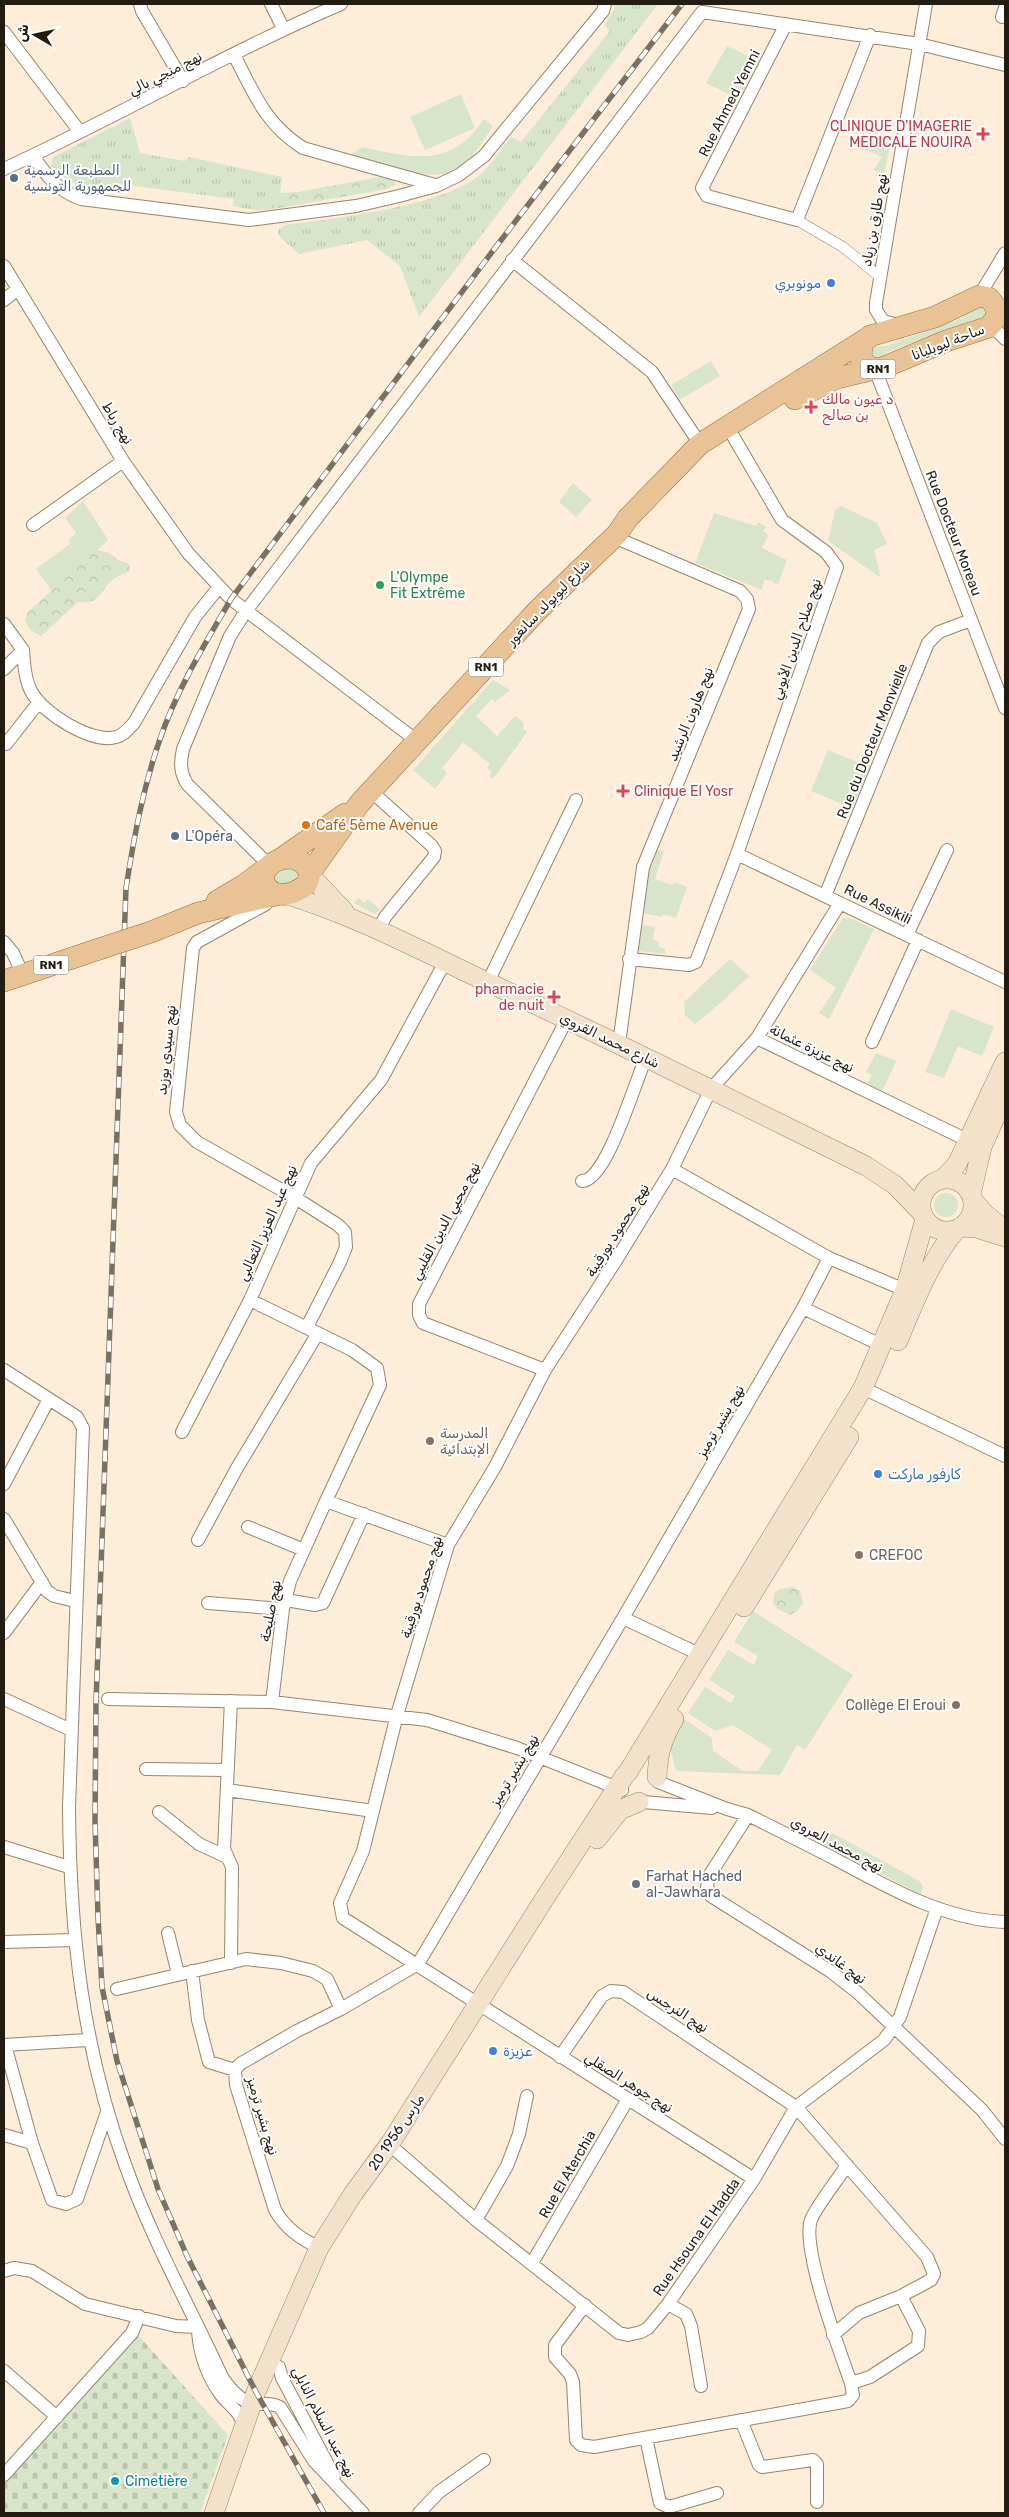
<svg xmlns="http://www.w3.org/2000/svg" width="1009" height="2517" font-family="Rubik,Vazirmatn,sans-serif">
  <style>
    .green { fill: #d8e5cb }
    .forest { fill: url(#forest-crowns) }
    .cemetery { fill: url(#cemetery-stones) }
    .park { fill: url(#park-tufts) }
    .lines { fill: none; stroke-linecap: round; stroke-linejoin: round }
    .pedestrian-casing { stroke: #96846d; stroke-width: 11 }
    .minor-casing { stroke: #96846d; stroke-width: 14 }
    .secondary-casing { stroke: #96846d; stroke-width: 20 }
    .primary-casing { stroke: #9b6e39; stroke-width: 22 }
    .pedestrian { stroke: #fff; stroke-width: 10 }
    .minor { stroke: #fff; stroke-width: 12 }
    .secondary { stroke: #f4e1ca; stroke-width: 19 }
    .primary { stroke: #e9c295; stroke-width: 21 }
    .rail-casing { stroke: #7b7163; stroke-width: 5.5 }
    .rail { stroke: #fff; stroke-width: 4; stroke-dasharray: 11; stroke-linecap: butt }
    .primary-bridge-casing { stroke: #9b6e39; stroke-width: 22; stroke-linecap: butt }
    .primary-bridge { stroke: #e9c295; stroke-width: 21 }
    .health-dot { fill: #e0444e; stroke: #fff; stroke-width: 2 }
    .service-dot { fill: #5c6f8a; stroke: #fff; stroke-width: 2 }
    .shop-dot { fill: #3f7fe0; stroke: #fff; stroke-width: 2 }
    .leisure-dot { fill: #2e9e5b; stroke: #fff; stroke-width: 2 }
    .food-dot { fill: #e8710a; stroke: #fff; stroke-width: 2 }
    .education-dot { fill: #8d6e63; stroke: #fff; stroke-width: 2 }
    .worship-dot { fill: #6b7280; stroke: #fff; stroke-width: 2 }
    .culture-dot { fill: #0f9aa8; stroke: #fff; stroke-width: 2 }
    .labels { text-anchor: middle; stroke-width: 4; stroke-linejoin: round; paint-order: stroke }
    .shield { fill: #fff; stroke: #65605a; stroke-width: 1 }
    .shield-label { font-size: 12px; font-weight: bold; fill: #231c13 }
    .street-label { font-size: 14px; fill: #231c13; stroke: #fff }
    .health-label { font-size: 14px; fill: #be3a42; stroke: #fff; text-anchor: end }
    .service-label { font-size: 14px; fill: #4e5e75; stroke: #fff; text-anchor: start }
    .shop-label { font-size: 14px; fill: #366cbe; stroke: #fff; text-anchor: start }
    .leisure-label { font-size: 14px; fill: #27864d; stroke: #fff; text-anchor: start }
    .food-label { font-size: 14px; fill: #c56008; stroke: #fff; text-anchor: start }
    .education-label { font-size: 14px; fill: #785e54; stroke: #fff; text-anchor: start }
    .worship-label { font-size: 14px; fill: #5b616d; stroke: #fff; text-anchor: start }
    .culture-label { font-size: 14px; fill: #0d838f; stroke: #fff; text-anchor: start }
  </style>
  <defs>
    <pattern id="forest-crowns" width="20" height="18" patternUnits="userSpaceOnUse" patternTransform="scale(1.25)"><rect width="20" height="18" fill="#d8e5cb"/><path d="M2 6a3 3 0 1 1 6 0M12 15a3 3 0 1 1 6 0" fill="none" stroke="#b9c4ad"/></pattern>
    <pattern id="cemetery-stones" width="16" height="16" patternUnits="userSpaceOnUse" patternTransform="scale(1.25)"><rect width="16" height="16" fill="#d8e5cb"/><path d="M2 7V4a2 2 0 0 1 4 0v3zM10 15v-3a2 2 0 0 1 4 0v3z" fill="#b9c4ad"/></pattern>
    <pattern id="park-tufts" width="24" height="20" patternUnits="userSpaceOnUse" patternTransform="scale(1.25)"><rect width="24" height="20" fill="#d8e5cb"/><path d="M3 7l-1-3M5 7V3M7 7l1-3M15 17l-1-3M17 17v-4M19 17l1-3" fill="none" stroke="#b9c4ad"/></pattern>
  </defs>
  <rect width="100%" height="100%" fill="#fdedd9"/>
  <!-- green -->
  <path class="green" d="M 727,46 L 748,56 L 743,70 L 751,74 L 739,99 L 706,83 Z
    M 461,94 L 475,128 L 425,150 L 410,117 Z
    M 484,119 L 493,126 C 483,140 473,159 459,168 C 431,186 379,163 350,155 L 362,147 C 414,158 450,169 484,119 Z
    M 875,137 L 890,145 L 884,175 L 874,170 L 882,157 L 864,149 L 869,139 L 874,141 Z
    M 982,307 L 986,311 L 985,317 L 887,352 L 878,359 L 874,359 L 869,350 L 873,346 L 886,346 L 962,318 L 970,308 Z
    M 711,361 L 720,376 L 679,400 L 671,385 Z
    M 573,483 L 592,500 L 576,517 L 559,502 Z
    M 83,501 L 108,540 L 52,591 L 36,569 L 71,543 L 68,540 L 76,533 L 65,518 Z
    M 841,506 L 877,523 L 887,544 L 874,550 L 881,578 L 828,541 L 835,510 Z
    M 714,513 L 756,526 L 758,522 L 766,527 L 763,531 L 769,535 L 762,548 L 787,560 L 778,584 L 773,583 L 773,581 L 764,580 L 762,590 L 695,563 Z
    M 493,680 L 510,690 L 495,702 L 492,699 L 476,716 L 497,736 L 515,716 L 524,723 L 523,729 L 527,732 L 493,779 L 489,776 L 492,772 L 487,768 L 490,764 L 463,742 L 442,768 L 447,773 L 435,789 L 413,770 Z
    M 828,750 L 870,767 L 852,808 L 811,791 Z
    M 656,849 L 664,851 L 655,879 L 672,885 L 674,882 L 687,887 L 676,918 L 663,914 L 662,917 L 642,913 L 648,867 Z
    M 285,867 L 299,870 L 298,880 L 281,886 L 273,879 L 274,874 Z
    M 358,898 L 365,903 L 368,899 L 380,909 L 375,914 L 354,903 Z
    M 848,917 L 874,929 L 829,1019 L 819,1013 L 836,988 L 810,970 L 843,918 Z
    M 641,925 L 655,927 L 653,940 L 658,941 L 659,947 L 665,949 L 665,954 L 638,951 Z
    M 730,959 L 749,976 L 723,1001 L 695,1024 L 685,1015 L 684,1002 Z
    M 951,1009 L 994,1027 L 982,1056 L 958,1046 L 944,1078 L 925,1072 Z
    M 876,1053 L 896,1061 L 882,1092 L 867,1085 L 872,1075 L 866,1072 Z
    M934 1205a12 12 0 1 1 24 0a12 12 0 1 1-24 0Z
    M 753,1611 L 853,1675 L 805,1750 L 797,1745 L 780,1775 L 676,1771 L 669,1743 L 684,1719 L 712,1738 L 713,1751 L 743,1771 L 758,1771 L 772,1750 L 733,1725 L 715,1731 L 688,1713 L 705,1687 L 731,1703 L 735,1696 L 709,1680 L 728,1650 L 754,1665 L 758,1656 L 734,1642 Z
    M 829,1831 L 921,1882 L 923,1888 L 920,1894 L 821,1844 Z"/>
  <!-- forest -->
  <path class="forest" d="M 379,177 L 390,178 L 396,184 L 387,189 L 273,209 L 280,193 L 298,192 Z
    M 97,550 L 109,553 L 118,560 L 129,564 L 130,571 C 124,574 116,576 112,580 C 99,592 100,605 78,602 L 41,636 L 30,630 L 25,621 L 28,612 Z
    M 793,1587 L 800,1591 L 803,1603 L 798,1610 L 790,1615 L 777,1609 L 773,1602 L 774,1593 L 780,1589 Z"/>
  <!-- cemetery -->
  <path class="cemetery" d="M 138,2335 L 228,2435 L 200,2513 L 4,2513 L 4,2482 Z"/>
  <!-- park -->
  <path class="park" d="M 614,4 L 658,4 L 419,317 L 400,266 L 367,240 L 299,254 L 279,236 L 278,230 L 285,225 C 337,218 429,208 473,180 C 488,171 500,150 511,137 L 521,142 L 610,31 L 604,25 L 614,10 Z
    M 130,118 L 140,153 L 185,161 L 189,157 L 282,177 L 280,193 L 273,209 L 255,210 L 233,206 L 234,199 L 112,183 L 110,192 C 86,188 68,185 51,166 L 53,157 Z"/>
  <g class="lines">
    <!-- pedestrian casing -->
    <g class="pedestrian-casing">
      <path id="pedestrian" d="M 797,220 L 843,247 L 880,277"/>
    </g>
    <!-- minor casing -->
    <g class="minor-casing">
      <path id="minor" d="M 140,4 L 142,11 L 183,81
        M 271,4 L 283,28
        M 1002,17 L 1005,8
        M 786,24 L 702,188 L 707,196 L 797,220 L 870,35
        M 4,32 L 80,132
        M 234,55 C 254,93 265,124 303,148 L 435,185
        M 33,156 C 46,175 58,191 81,199 L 249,220 L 356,206 L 399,196 L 436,186 L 459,175 L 484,156 L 603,11 L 605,4
        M 4,169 C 117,117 226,53 341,4
        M 512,260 L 652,372 L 700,444
        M 4,266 L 123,461 L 188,553 L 231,599 L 417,741
        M 979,296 L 1005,253
        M 4,300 L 18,289
        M 994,323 L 997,331 L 1005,339
        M 898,325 L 883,321 L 876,310 L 876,303 L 926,4
        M 875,369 L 1005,708
        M 33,525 L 123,461
        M 614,537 L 740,591 L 747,599 L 749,609 L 643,867 L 619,1044
        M 4,624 L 23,650 L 4,669
        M 23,650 C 24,664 25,679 31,691 C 42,713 92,744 116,737 C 124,735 128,729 134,723 L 195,617 L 219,587
        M 6,744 L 39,702
        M 371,791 L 432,846 L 435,851 L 434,857 L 385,917 L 378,931
        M 737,854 L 1005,982
        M 269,865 L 187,784 C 180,772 180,763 183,749 L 230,636 L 246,611 L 702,12 L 919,44 L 1005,65
        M 825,896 L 928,643 L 939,632 L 971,620
        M 840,903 L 757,1038 L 969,1141
        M 266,904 L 197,942 L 193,948 L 176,1112 L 180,1125 L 197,1142 L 294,1197 L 338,1225 L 345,1232 L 346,1247 L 340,1262 L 307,1327
        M 907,935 L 947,850
        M 4,942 L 13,953 L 23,975
        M 629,959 L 689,965 L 696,962 L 737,854 L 837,567 L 826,552 L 782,520 L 733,436
        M 488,982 L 576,800
        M 872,1042 L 918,940
        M 672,1169 L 829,1258 L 905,1290
        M 582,1181 C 607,1181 635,1081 646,1058
        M 250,1300 L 352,1350 L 377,1368 L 380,1385 L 326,1501 L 448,1545
        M 803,1308 L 829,1258
        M 4,1370 L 77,1417 L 83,1428 L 69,1807 C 70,1932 82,2048 126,2167 C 152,2240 190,2307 222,2377 C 230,2389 241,2403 256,2404 C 265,2404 272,2403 280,2407 L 314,2461 L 363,2513
        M 545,1370 L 423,1323 L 419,1315 L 419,1304 L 567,1019
        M 863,1388 L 1005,1456
        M 182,1432 L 250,1300 L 311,1163 L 381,1080 L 445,962
        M 4,1484 L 49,1399
        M 4,1519 L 47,1591 L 54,1596 L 75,1601
        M 248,1527 L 304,1550
        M 198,1540 L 237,1468 L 318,1333
        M 286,1600 L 315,1605 L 323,1603 L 364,1514
        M 208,1603 L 283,1609
        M 623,1618 L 699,1654
        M 4,1633 L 42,1582
        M 4,1699 L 71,1730
        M 108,1699 L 272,1702 L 427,1720 L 517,1748 L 622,1790
        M 272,1702 L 283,1609 L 290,1581 L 326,1501
        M 146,1769 L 228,1770
        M 658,1782 L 727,1809 L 748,1815 C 778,1830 808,1845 837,1860 C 889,1888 945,1920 1005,1922
        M 227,1790 L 373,1811
        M 643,1802 L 712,1808
        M 159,1812 L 199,1844 L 227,1857
        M 748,1815 L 709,1876 L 707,1887 L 711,1896 L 830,1971 L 857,1992 L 982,2110 L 1005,2139
        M 4,1847 L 69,1867
        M 168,1933 L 178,1974
        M 4,1942 L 74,1940
        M 231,1963 L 232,1867 L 224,1849 L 231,1701
        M 192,1971 L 198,2020 L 209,2062 L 235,2070
        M 117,1989 L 246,1959 L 281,1963 L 313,1971 L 327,1979 L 341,2009
        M 4,2045 L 88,2040
        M 5,2045 L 32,2143 L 52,2200 L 66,2204 L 77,2199 L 107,2112
        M 560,2057 L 602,1996 L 611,1991 L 623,1992 L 796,2107 L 927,2257 L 934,2274 L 931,2280 L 901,2296 L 919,2331 L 918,2346 L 870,2377 L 851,2383 L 853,2395 L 848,2401 L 594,2447 L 581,2445 L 576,2440 L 573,2382 L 570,2374 L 555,2357 L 555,2345 L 585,2305
        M 4,2135 L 32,2143
        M 398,2152 L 476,2220 L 619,2333 L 628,2335 L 641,2332 L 648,2328 L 668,2304 L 754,2179 L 796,2107 L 884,2040 L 900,2017 L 937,1908
        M 847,2165 C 839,2178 815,2208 811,2220 C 801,2248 840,2352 851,2383
        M 754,2179 L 343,1918 L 340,1903 L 363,1851 L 397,1715 L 448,1545 L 495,1467 L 545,1370 L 615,1262 L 672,1169 L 711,1089 L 757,1038
        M 476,2220 L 507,2166 L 519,2134 L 527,2096
        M 319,2248 C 300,2238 286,2229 275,2210 L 236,2085 L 235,2070 L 240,2064 L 297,2031 L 341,2009 L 418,1964 L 623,1618 L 803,1308 L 883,1346
        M 532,2263 L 628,2099
        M 4,2271 L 14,2268 L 32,2271 L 85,2304 L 176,2326 L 197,2327
        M 668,2304 L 686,2314 L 691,2326 L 701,2386
        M 198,2332 C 200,2355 207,2376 221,2395 C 230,2406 241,2412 244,2427
        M 833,2335 L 859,2313 L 901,2296
        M 279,2367 L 282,2378 L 334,2476
        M 4,2371 L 57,2417
        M 741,2420 L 759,2465 L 762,2467 L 813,2460 L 817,2464 L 817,2502
        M 646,2438 L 660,2503 L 669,2507 L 717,2493
        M 4,2475 L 132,2333 L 139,2316
        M 419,2513 L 439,2492 L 484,2460"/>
    </g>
    <!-- secondary casing -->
    <g class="secondary-casing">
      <path id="secondary" d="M 310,875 L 344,911
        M 284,894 C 354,915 420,950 485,981 C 613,1040 740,1104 866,1166 L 895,1185 L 922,1213
        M921 1205a26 26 0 1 1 52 0a26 26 0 1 1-52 0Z
        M 943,1179 L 957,1164 L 1005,1062
        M 971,1194 L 982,1147 L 1005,1095
        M 973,1200 L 985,1214 L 1005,1230
        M 960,1227 L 976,1228 L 1005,1237
        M 898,1341 C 914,1303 929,1262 956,1230
        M 744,1607 L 849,1437
        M 628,1772 L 863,1388 L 905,1290 L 925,1219
        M 657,1777 C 658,1754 662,1739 674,1719
        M 597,1839 L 620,1810 L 639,1802
        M 214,2513 L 256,2392 L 319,2248 L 353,2194 L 391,2142 L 543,1901 L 625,1775"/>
    </g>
    <!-- primary casing -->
    <g class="primary-casing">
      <path id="primary" d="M 979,296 L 989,298 L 996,307 L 996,318 L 989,327 L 946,341 L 880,369 L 869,367 L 861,359 L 862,343 L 870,336 L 935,317 Z
        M 795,399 L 837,378 L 875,369
        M 292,858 C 305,862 314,871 306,885 C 292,896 269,901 263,879 C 265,864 278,858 292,858 Z
        M 279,860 L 345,814
        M 310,873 L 359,804 L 536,612 L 617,534 L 628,518 L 700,444 L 866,339
        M 217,901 L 244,885 L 268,867
        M 151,932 L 198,913 L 280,894
        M 4,981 L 99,949"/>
    </g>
    <!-- pedestrian -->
    <use href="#pedestrian" class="pedestrian"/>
    <!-- minor -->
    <use href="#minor" class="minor"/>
    <!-- secondary -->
    <use href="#secondary" class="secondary"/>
    <!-- primary -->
    <use href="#primary" class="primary"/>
    <!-- rail casing -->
    <g class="rail-casing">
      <path id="rail" d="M 324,2513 L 256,2392 L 187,2256 L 158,2189 L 117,2061 L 102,1987 L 98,1917 L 95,1821 L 96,1703 L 126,888 C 134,837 143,788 160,739 C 177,689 205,644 231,599 L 495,248 L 682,4"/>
    </g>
    <!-- rail -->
    <use href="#rail" class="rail"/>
    <!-- primary-bridge casing -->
    <g class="primary-bridge-casing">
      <path id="primary-bridge" d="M 99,949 L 151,932"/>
    </g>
    <!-- primary-bridge -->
    <use href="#primary-bridge" class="primary-bridge"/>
  </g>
  <!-- markers -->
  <g class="health-dot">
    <path d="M980.5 126.5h5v5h5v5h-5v5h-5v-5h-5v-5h5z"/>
    <path d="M808.5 399.5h5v5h5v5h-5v5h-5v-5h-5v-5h5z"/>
    <path d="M620.5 783.5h5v5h5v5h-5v5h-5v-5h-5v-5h5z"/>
    <path d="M551.5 989.5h5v5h5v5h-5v5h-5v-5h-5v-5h5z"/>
  </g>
  <g class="service-dot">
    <circle cx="14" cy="178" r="5"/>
    <circle cx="175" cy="836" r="5"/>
  </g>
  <g class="shop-dot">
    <circle cx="831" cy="283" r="5"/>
    <circle cx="878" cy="1474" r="5"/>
    <circle cx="493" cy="2051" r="5"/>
  </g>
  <circle class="leisure-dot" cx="380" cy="585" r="5"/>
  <circle class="food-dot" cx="306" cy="825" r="5"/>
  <g class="education-dot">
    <circle cx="430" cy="1441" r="5"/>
    <circle cx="859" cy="1555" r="5"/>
    <circle cx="956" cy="1705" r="5"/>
  </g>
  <circle class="worship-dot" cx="636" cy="1884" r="5"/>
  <circle class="culture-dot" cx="115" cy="2481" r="5"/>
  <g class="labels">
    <!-- shield labels -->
    <g class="shield">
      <rect x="860.5" y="359.5" width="35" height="19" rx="4"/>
      <rect x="468.5" y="657.5" width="35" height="19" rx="4"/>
      <rect x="33.5" y="955.5" width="35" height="19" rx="4"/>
    </g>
    <g class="shield-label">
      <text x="878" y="373">RN1</text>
      <text x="486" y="671">RN1</text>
      <text x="51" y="969">RN1</text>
    </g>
    <!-- street labels -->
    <g class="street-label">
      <text transform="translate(165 73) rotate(-27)" y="5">نهج منجي بالي</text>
      <text transform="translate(729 103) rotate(-63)" y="5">Rue Ahmed Yemni</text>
      <text transform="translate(874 220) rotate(-80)" y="5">نهج طارق بن زياد</text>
      <text transform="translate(948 342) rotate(-21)" y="5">ساحة ليوبليانا</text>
      <text transform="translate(118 423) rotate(59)" y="5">نهج رباط</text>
      <text transform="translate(954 533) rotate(69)" y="5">Rue Docteur Moreau</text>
      <text transform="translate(548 602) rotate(-46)" y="5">شارع ليوبولد سانغور</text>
      <text transform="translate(796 639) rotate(-71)" y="5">نهج صلاح الدين الأيوبي</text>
      <text transform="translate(690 714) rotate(-68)" y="5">نهج هارون الرشيد</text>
      <text transform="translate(872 741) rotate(-68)" y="5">Rue du Docteur Monvielle</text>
      <text transform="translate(878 904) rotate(26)" y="5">Rue Assikili</text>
      <text transform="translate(610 1040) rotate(26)" y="5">شارع محمد القروي</text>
      <text transform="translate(812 1048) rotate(26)" y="5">نهج عزيزة عثمانة</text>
      <text transform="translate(166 1050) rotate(-84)" y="5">نهج سيدي بوزيد</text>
      <text transform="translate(445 1221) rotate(-62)" y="5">نهج محيي الدين القليبي</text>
      <text transform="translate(267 1223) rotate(-66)" y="5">نهج عبد العزيز الثعالبي</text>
      <text transform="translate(617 1230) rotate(-58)" y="5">نهج محمود بورقيبة</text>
      <text transform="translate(720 1421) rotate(-60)" y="5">نهج بشير ترميز</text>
      <text transform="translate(421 1587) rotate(-72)" y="5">نهج محمود بورقيبة</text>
      <text transform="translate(270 1611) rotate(-79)" y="5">نهج صليحة</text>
      <text transform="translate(514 1770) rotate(-59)" y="5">نهج بشير ترميز</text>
      <text transform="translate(837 1844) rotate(28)" y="5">نهج محمد العروي</text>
      <text transform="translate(841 1963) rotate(36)" y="5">نهج غاندي</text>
      <text transform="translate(678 2010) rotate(33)" y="5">نهج النرجس</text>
      <text transform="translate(629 2082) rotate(32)" y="5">نهج جوهر الصقلي</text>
      <text transform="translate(263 2116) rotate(74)" y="5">نهج بشير ترميز</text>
      <text transform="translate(396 2132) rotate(-56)" y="5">20 مارس 1956</text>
      <text transform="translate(567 2174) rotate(-60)" y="5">Rue El Aterchia</text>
      <text transform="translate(696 2237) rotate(-55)" y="5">Rue Hsouna El Hadda</text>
      <text transform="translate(324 2422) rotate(63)" y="5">نهج عبد السلام النابلي</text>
    </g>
    <!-- health labels -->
    <g class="health-label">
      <text x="972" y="131">CLINIQUE D'IMAGERIE<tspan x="972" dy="16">MEDICALE NOUIRA</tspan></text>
      <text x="822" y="404" text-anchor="start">د عيون مالك<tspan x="822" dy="16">بن صالح</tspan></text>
      <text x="634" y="796" text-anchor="start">Clinique El Yosr</text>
      <text x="544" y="994">pharmacie<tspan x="544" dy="16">de nuit</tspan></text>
    </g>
    <!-- service labels -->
    <g class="service-label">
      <text x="24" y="175">المطبعة الرسمية<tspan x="24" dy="16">للجمهورية التونسية</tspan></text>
      <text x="185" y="841">L'Opéra</text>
    </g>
    <!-- shop labels -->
    <g class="shop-label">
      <text x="821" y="288" text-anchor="end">مونوبري</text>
      <text x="888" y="1479">كارفور ماركت</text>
      <text x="503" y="2056">عزيزة</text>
    </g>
    <!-- leisure labels -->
    <g class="leisure-label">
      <text x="390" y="582">L'Olympe<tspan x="390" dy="16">Fit Extrême</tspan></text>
    </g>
    <!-- food labels -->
    <g class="food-label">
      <text x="316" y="830">Café 5ème Avenue</text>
    </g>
    <!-- education labels -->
    <g class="education-label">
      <text x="440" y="1438">المدرسة<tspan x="440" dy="16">الإبتدائية</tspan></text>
      <text x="869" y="1560">CREFOC</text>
      <text x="946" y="1710" text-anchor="end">Collège El Eroui</text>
    </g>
    <!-- worship labels -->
    <g class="worship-label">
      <text x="646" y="1881">Farhat Hached<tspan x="646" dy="16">al-Jawhara</tspan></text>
    </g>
    <!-- culture labels -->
    <g class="culture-label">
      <text x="125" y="2486">Cimetière</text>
    </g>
  </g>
  <!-- border -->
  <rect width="1009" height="2517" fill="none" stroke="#231c13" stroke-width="10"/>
  <!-- north arrow -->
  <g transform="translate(35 35) rotate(279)" stroke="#ffffff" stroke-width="4" paint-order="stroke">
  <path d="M0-4L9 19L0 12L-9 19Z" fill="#231c13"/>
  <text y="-8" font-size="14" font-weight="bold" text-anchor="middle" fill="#231c13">ش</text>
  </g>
</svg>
